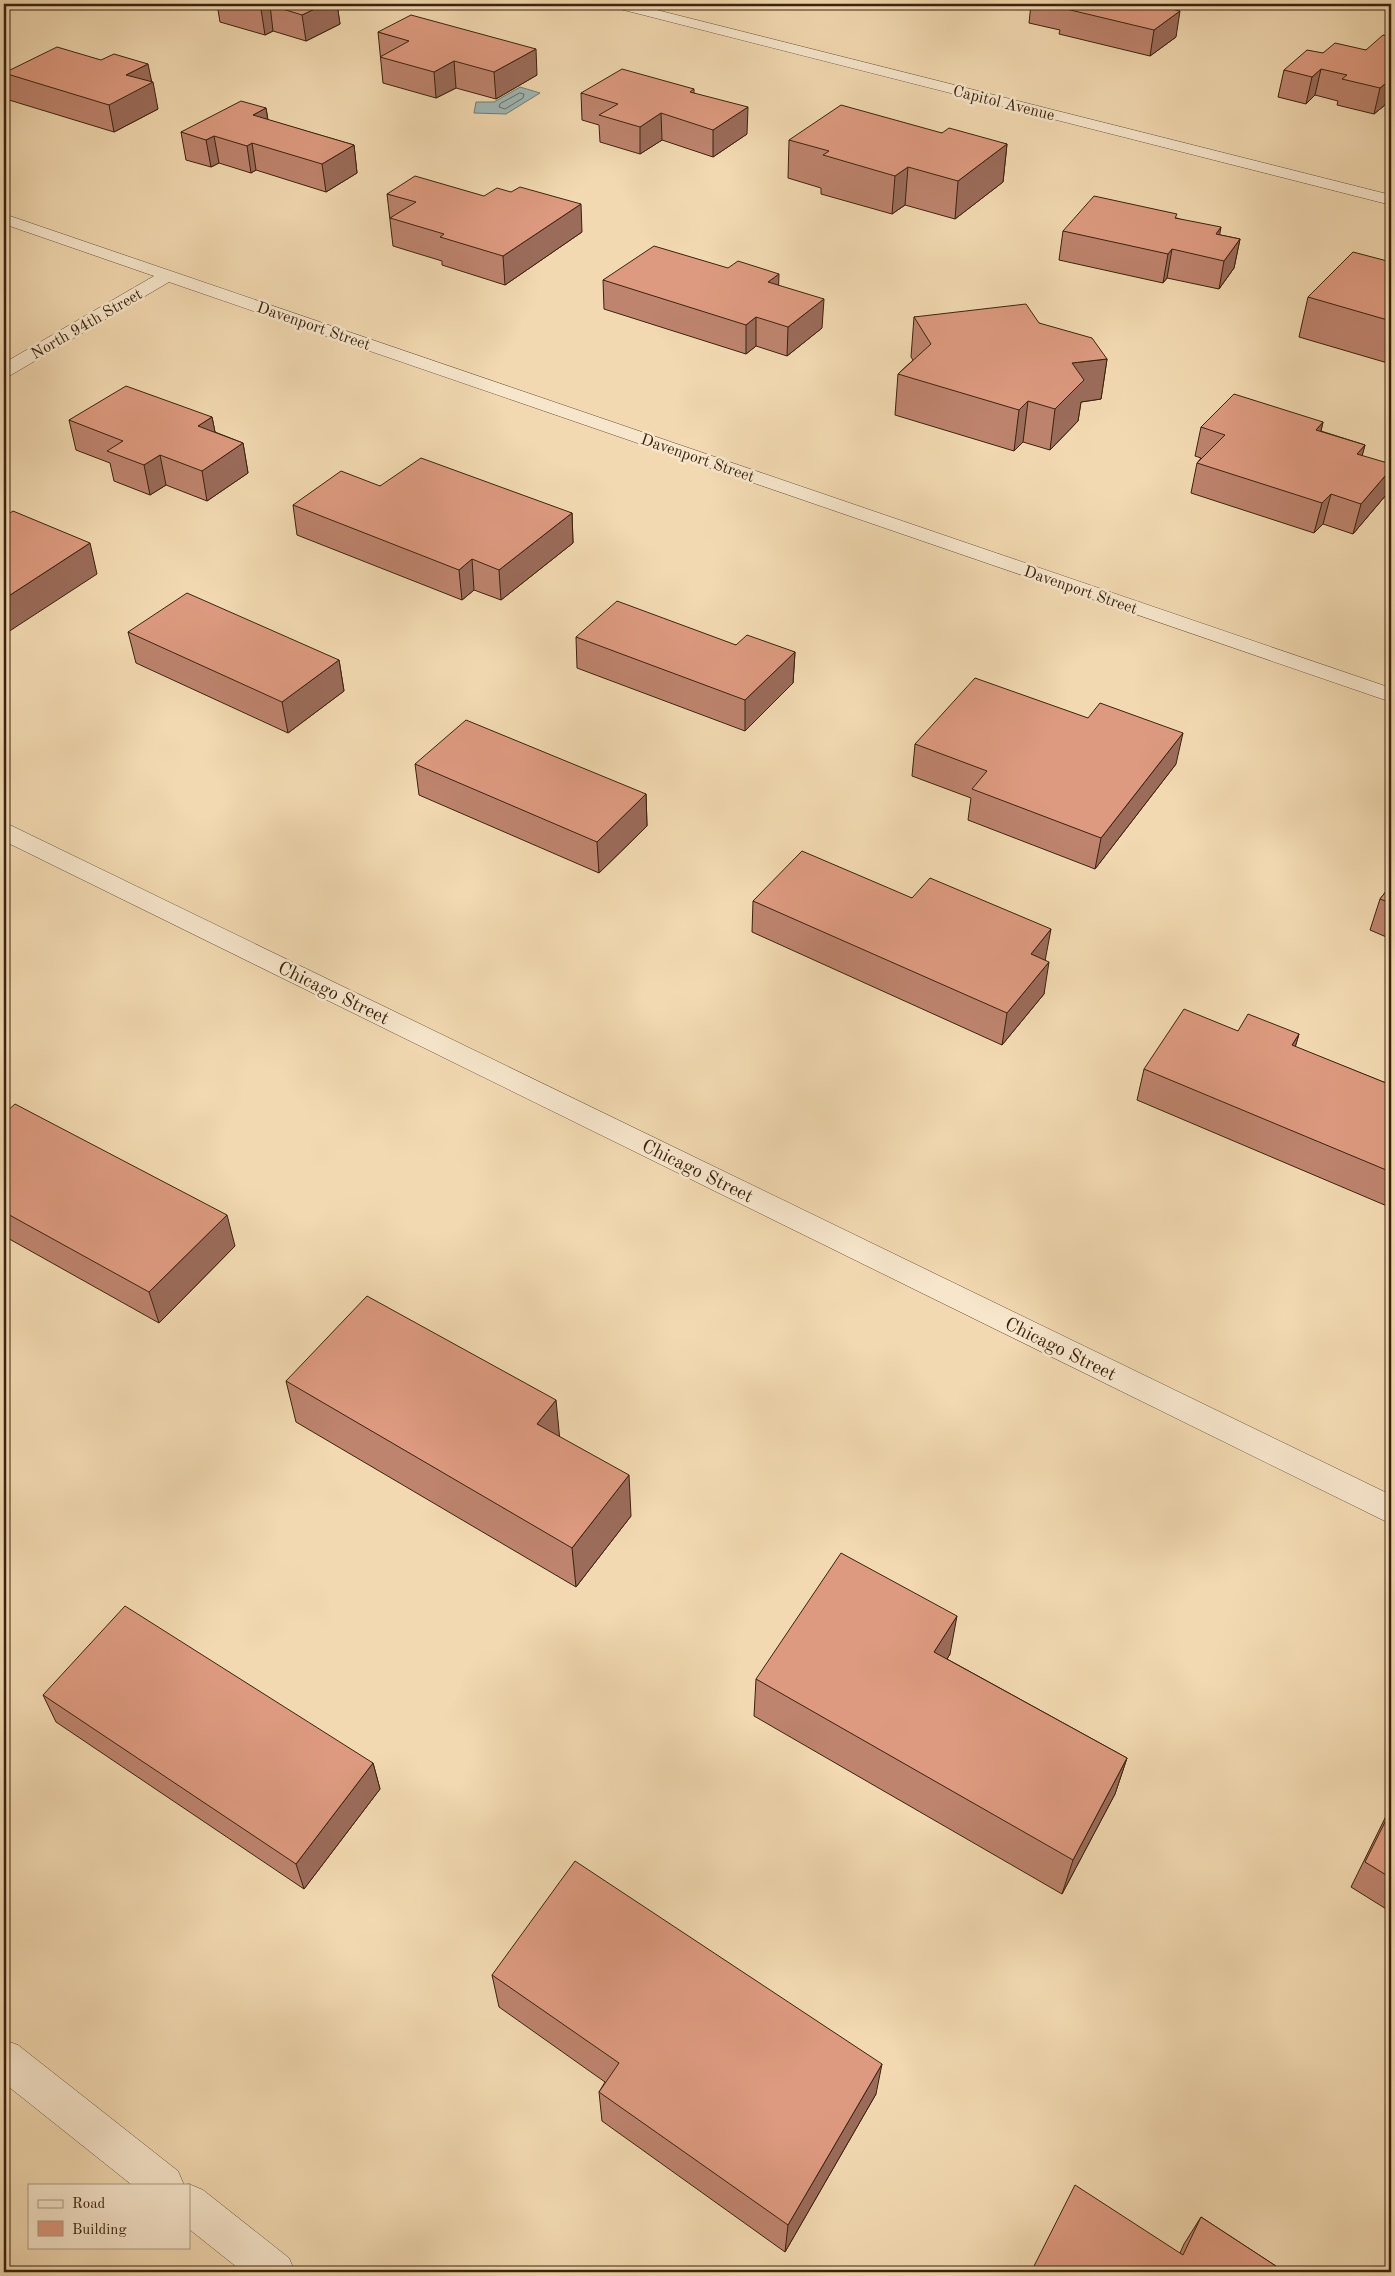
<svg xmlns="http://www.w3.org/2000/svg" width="1395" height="2276" font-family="'Old Standard TT',serif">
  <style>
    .water { fill: #9fb8b6; stroke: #777c73 }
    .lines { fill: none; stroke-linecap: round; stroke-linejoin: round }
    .shore { stroke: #6d6d62; stroke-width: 1 }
    .street-casing { stroke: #695037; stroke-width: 1 }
    .street { fill: #f7e6cc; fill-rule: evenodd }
    .wall { fill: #be846e; stroke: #3b220e }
    .shaded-wall { fill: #9b6c5a; stroke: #3b220e }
    .building { fill: #dd9a80; stroke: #3b220e }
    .labels { text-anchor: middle; stroke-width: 5; stroke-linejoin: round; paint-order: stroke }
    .far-street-label { font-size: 16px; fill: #3b220e; stroke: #f7e6cc }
    .street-label { font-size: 19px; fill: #3b220e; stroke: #f7e6cc }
  </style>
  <rect width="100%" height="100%" fill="#f2d9b1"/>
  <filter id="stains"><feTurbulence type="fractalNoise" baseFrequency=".004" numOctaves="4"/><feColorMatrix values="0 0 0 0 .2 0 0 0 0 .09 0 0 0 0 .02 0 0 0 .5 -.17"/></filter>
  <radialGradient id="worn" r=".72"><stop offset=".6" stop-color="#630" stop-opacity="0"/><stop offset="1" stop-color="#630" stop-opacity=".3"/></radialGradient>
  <!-- water -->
  <path class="water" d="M 520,87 L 540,93 L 506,114 L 474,113 L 476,102 L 494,102 Z"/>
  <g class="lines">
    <!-- shore -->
    <path class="shore" d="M 520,93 L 524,94 L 523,98 L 505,109 L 499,107 L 500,104 Z"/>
    <!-- street casing -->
    <g class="street-casing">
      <path id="street" d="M 610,4 L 633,4 L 1391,195 L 1391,205 L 612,7 Z
        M 4,214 L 1391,688 L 1391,702 L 169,282 L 11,375 L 4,376 L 4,363 L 154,276 L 4,224 Z
        M 4,823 L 12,826 L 1391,1495 L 1391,1524 L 4,841 Z
        M 4,2040 L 18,2045 L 178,2171 L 184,2185 L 132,2185 L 4,2083 Z
        M 189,2184 L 203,2190 L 289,2258 L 295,2272 L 243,2272 L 189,2229 L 187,2185 Z"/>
    </g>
    <!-- street -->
    <use href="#street" class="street"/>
  </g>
  <!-- wall -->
  <path class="wall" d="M 217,4 L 337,4 L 340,24 L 306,41 L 273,31 L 265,35 L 220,22 Z
    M 928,4 L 949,4 L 943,7 Z
    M 1031,4 L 1149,4 L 1176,37 L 1150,56 L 1059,34 L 1060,30 L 1029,23 Z
    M 378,32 L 537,75 L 496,99 L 456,88 L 436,98 L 383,83 Z
    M 1391,37 L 1391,107 L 1385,105 L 1374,114 L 1337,105 L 1338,101 L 1315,95 L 1306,104 L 1278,97 L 1284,70 L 1323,53 L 1366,50 Z
    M 4,73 L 158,109 L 114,132 L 9,100 L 4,78 Z
    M 694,89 L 694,93 L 747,134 L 713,157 L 662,140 L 640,154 L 600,142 L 599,125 L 582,120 L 581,93 Z
    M 266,108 L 268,120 L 354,145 L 357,173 L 326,192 L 256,170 L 251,173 L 219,163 L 211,167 L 186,160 L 181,132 Z
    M 942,133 L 1007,144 L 1003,182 L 955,219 L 905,205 L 892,214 L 821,194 L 821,188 L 788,178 L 789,140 Z
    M 387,194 L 582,232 L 505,285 L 442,265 L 442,261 L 393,246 Z
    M 1177,218 L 1220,235 L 1240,239 L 1234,268 L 1219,289 L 1167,278 L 1163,283 L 1059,260 L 1063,231 Z
    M 1391,262 L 1391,364 L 1299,337 L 1308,297 Z
    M 603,280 L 779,286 L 822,328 L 787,356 L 756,346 L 746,354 L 604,309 Z
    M 914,317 L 1039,323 L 1107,359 L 1101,399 L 1081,402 L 1078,421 L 1050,450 L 1023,442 L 1014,451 L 895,415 L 898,374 L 913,360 L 911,357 Z
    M 212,417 L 215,432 L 243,443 L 248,473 L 207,501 L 166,485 L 150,495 L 114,481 L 110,463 L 76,450 L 69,420 Z
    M 1323,422 L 1321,431 L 1365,445 L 1362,455 L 1386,495 L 1353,534 L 1323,524 L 1314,533 L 1191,493 L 1197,463 L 1201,458 L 1195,456 L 1201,427 Z
    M 380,486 L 572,513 L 573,543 L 501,600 L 474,590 L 462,600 L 297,535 L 293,505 Z
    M 128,632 L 339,660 L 344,691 L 288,733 L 136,663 Z
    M 576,637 L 736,645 L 795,652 L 793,683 L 745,731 L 577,668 Z
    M 915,744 L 1176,764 L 1095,869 L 968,820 L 971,798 L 912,776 Z
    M 415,764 L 646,794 L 647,826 L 599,873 L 419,795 Z
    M 1391,885 L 1391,939 L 1370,930 L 1380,899 Z
    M 912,898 L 1045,960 L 1044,994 L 1002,1045 L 752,932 L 753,901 Z
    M 1238,1031 L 1299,1034 L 1295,1047 L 1391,1085 L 1391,1198 L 1387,1206 L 1137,1100 L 1144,1069 Z
    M 4,1114 L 235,1246 L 159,1323 L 4,1236 Z
    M 286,1381 L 559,1436 L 631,1516 L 576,1587 L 296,1422 Z
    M 950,1654 L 947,1659 L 1127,1758 L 1115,1794 L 1062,1894 L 754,1716 L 756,1679 Z
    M 43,1695 L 373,1763 L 380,1789 L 304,1889 L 56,1722 Z
    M 1391,1806 L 1391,1912 L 1351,1887 Z
    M 492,1975 L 876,2094 L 785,2252 L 602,2121 L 599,2092 L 605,2082 L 499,2007 Z
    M 1201,2217 L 1285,2272 L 1031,2272 L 1180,2253 L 1184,2244 Z"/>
  <!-- shaded-wall -->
  <path class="shaded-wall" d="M 325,4 L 337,4 L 340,24 L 306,41 L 302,15 Z
    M 944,4 L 949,4 L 943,7 Z
    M 270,5 L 273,31 L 265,35 L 261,9 Z
    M 1180,11 L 1176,37 L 1150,56 L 1154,30 Z
    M 536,49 L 537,75 L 496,99 L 494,72 Z
    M 454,61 L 456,88 L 436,98 L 434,72 Z
    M 148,64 L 152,83 L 153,82 L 158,109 L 114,132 L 109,105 L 126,75 Z
    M 1321,69 L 1315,95 L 1306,104 L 1312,77 Z
    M 1391,79 L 1385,105 L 1374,114 L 1380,88 Z
    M 748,107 L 747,134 L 713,157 L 713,130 Z
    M 266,108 L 270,135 L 253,115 Z
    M 661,113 L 662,140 L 640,154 L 640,127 Z
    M 214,136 L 219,163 L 211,167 L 206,140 Z
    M 252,143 L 256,170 L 251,173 L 247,146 Z
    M 1007,144 L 1003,182 L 955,219 L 958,181 Z
    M 354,145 L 357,173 L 326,192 L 322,164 Z
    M 908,167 L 905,205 L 892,214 L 895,176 Z
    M 581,204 L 582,232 L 505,285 L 503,256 Z
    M 1221,227 L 1216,256 L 1216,234 Z
    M 1240,239 L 1234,268 L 1219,289 L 1224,261 Z
    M 1172,249 L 1167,278 L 1163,283 L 1168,254 Z
    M 779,274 L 778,302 L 768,282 Z
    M 824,299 L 822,328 L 787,356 L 788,327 Z
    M 756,317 L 756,346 L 746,354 L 746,325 Z
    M 1107,359 L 1101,399 L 1081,402 L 1078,421 L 1050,450 L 1055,409 L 1072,363 Z
    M 1028,401 L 1023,442 L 1014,451 L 1019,410 Z
    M 212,417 L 218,447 L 198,426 Z
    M 1323,422 L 1316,452 L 1316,430 Z
    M 243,443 L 248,473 L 207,501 L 202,471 Z
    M 1365,445 L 1357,475 L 1357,454 Z
    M 160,455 L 166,485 L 150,495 L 144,465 Z
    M 1391,469 L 1391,477 L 1386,495 L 1353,534 L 1361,504 Z
    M 1331,494 L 1323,524 L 1314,533 L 1322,503 Z
    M 572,513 L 573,543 L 501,600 L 499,570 Z
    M 90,543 L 97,574 L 5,634 L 4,628 L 4,599 Z
    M 472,559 L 474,590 L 462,600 L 459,570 Z
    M 795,652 L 793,683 L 745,731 L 745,700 Z
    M 339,660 L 344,691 L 288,733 L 282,702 Z
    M 1183,733 L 1176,764 L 1095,869 L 1101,838 Z
    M 646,794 L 647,826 L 599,873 L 597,842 Z
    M 1051,929 L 1045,961 L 1031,954 Z
    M 1049,962 L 1044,994 L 1002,1045 L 1007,1013 Z
    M 1299,1034 L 1290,1065 L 1292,1045 Z
    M 227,1215 L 235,1246 L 159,1323 L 149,1292 Z
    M 556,1400 L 560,1441 L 537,1424 Z
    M 629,1475 L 631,1516 L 576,1587 L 572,1548 Z
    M 957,1616 L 950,1654 L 928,1690 L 934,1652 Z
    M 1127,1758 L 1115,1794 L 1062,1894 L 1073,1860 Z
    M 373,1763 L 380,1789 L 304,1889 L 296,1864 Z
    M 882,2064 L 876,2094 L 785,2252 L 788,2225 Z"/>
  <!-- building -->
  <path class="building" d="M 243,4 L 325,4 L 302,15 L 270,5 L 261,9 Z
    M 1059,4 L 1149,4 L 1180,11 L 1154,30 L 1062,8 L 1066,5 Z
    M 411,15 L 536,49 L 494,72 L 454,61 L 434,72 L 380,57 L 409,41 L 378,32 Z
    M 1383,35 L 1391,37 L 1391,79 L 1380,88 L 1342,79 L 1347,75 L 1321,69 L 1312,77 L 1284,70 L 1307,50 L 1323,53 L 1335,43 L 1366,50 Z
    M 57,47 L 101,60 L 114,54 L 148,64 L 126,75 L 153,82 L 109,105 L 4,73 Z
    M 622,69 L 694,89 L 690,92 L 748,107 L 713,130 L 661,113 L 640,127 L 599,115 L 618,104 L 581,93 Z
    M 241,101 L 266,108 L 253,115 L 354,145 L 322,164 L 252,143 L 247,146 L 214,136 L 206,140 L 181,132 Z
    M 841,105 L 942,133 L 949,128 L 1007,144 L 958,181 L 908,167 L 895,176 L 823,155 L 829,151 L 789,140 Z
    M 415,176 L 484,196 L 497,188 L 511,192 L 520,187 L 581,204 L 503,256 L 440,237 L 444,234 L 390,218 L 416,202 L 387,194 Z
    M 1094,196 L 1177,214 L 1175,218 L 1221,227 L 1216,234 L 1240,239 L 1224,261 L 1172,249 L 1168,254 L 1063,231 Z
    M 654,246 L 728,268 L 738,261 L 779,274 L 768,282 L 824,299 L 788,327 L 756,317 L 746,325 L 603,280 Z
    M 1353,252 L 1391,262 L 1391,321 L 1308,297 Z
    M 1026,304 L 1039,323 L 1092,338 L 1107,359 L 1072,363 L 1084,380 L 1055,409 L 1028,401 L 1019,410 L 898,374 L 931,344 L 914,317 Z
    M 126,386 L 212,417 L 198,426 L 243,443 L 202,471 L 160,455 L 144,465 L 107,451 L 123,441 L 69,420 Z
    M 1234,394 L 1323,422 L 1316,430 L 1365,445 L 1357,454 L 1391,464 L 1391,469 L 1361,504 L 1331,494 L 1322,503 L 1197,463 L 1225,435 L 1201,427 Z
    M 421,458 L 572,513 L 499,570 L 472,559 L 459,570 L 293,505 L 341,471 L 380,486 Z
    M 13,511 L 90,543 L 4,599 L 4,517 Z
    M 187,593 L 339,660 L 282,702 L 128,632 Z
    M 617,601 L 736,645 L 747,635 L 795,652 L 745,700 L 576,637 Z
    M 975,678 L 1088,718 L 1100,703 L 1183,733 L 1101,838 L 972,789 L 987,771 L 915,744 Z
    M 466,720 L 646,794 L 597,842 L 415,764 Z
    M 802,851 L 912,898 L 930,878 L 1051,929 L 1031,954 L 1049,962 L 1007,1013 L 753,901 Z
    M 1391,885 L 1391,903 L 1380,899 Z
    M 1184,1009 L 1238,1031 L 1248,1014 L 1299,1034 L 1292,1045 L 1391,1085 L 1391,1172 L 1144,1069 Z
    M 15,1104 L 227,1215 L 149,1292 L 4,1212 L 4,1114 Z
    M 367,1296 L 556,1400 L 537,1424 L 629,1475 L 572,1548 L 286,1381 Z
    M 841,1553 L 957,1616 L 934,1652 L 1127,1758 L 1073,1860 L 756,1679 Z
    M 125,1606 L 373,1763 L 296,1864 L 43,1695 Z
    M 1391,1810 L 1391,1878 L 1365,1862 Z
    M 575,1861 L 882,2064 L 788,2225 L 599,2092 L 619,2063 L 492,1975 Z
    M 1075,2185 L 1183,2255 L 1201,2217 L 1285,2272 L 1031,2272 Z"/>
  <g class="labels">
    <!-- far-street labels -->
    <g class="far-street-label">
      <text transform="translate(1004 102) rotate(14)" y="6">Capitol Avenue</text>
      <text transform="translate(86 323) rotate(-30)" y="6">North 94th Street</text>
      <text transform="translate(314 325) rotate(19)" y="6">Davenport Street</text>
      <text transform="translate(698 457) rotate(19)" y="6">Davenport Street</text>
      <text transform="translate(1081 589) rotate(19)" y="6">Davenport Street</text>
    </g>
    <!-- street labels -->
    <g class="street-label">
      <text transform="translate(334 992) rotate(26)" y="7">Chicago Street</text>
      <text transform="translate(698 1170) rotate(26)" y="7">Chicago Street</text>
      <text transform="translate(1061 1348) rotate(26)" y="7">Chicago Street</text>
    </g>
  </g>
  <!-- margin -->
  <rect width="1395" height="2276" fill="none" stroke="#f2d9b1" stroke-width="20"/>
  <rect x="5" y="5" width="1385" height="2266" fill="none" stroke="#3b220e" stroke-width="2.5"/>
  <rect x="10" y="10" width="1375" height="2256" fill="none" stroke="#3b220e"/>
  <!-- legend -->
  <rect x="28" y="2184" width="162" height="65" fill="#f7e6cc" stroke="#ac9880"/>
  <rect x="38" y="2200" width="25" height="8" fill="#f7e6cc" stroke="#ac9880"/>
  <text x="72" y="2208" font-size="15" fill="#3b220e">Road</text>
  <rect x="38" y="2221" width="25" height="15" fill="#dd9a80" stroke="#ac9880"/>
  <text x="72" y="2234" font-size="15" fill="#3b220e">Building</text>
  <rect width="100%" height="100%" filter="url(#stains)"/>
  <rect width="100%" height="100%" fill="url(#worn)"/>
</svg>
